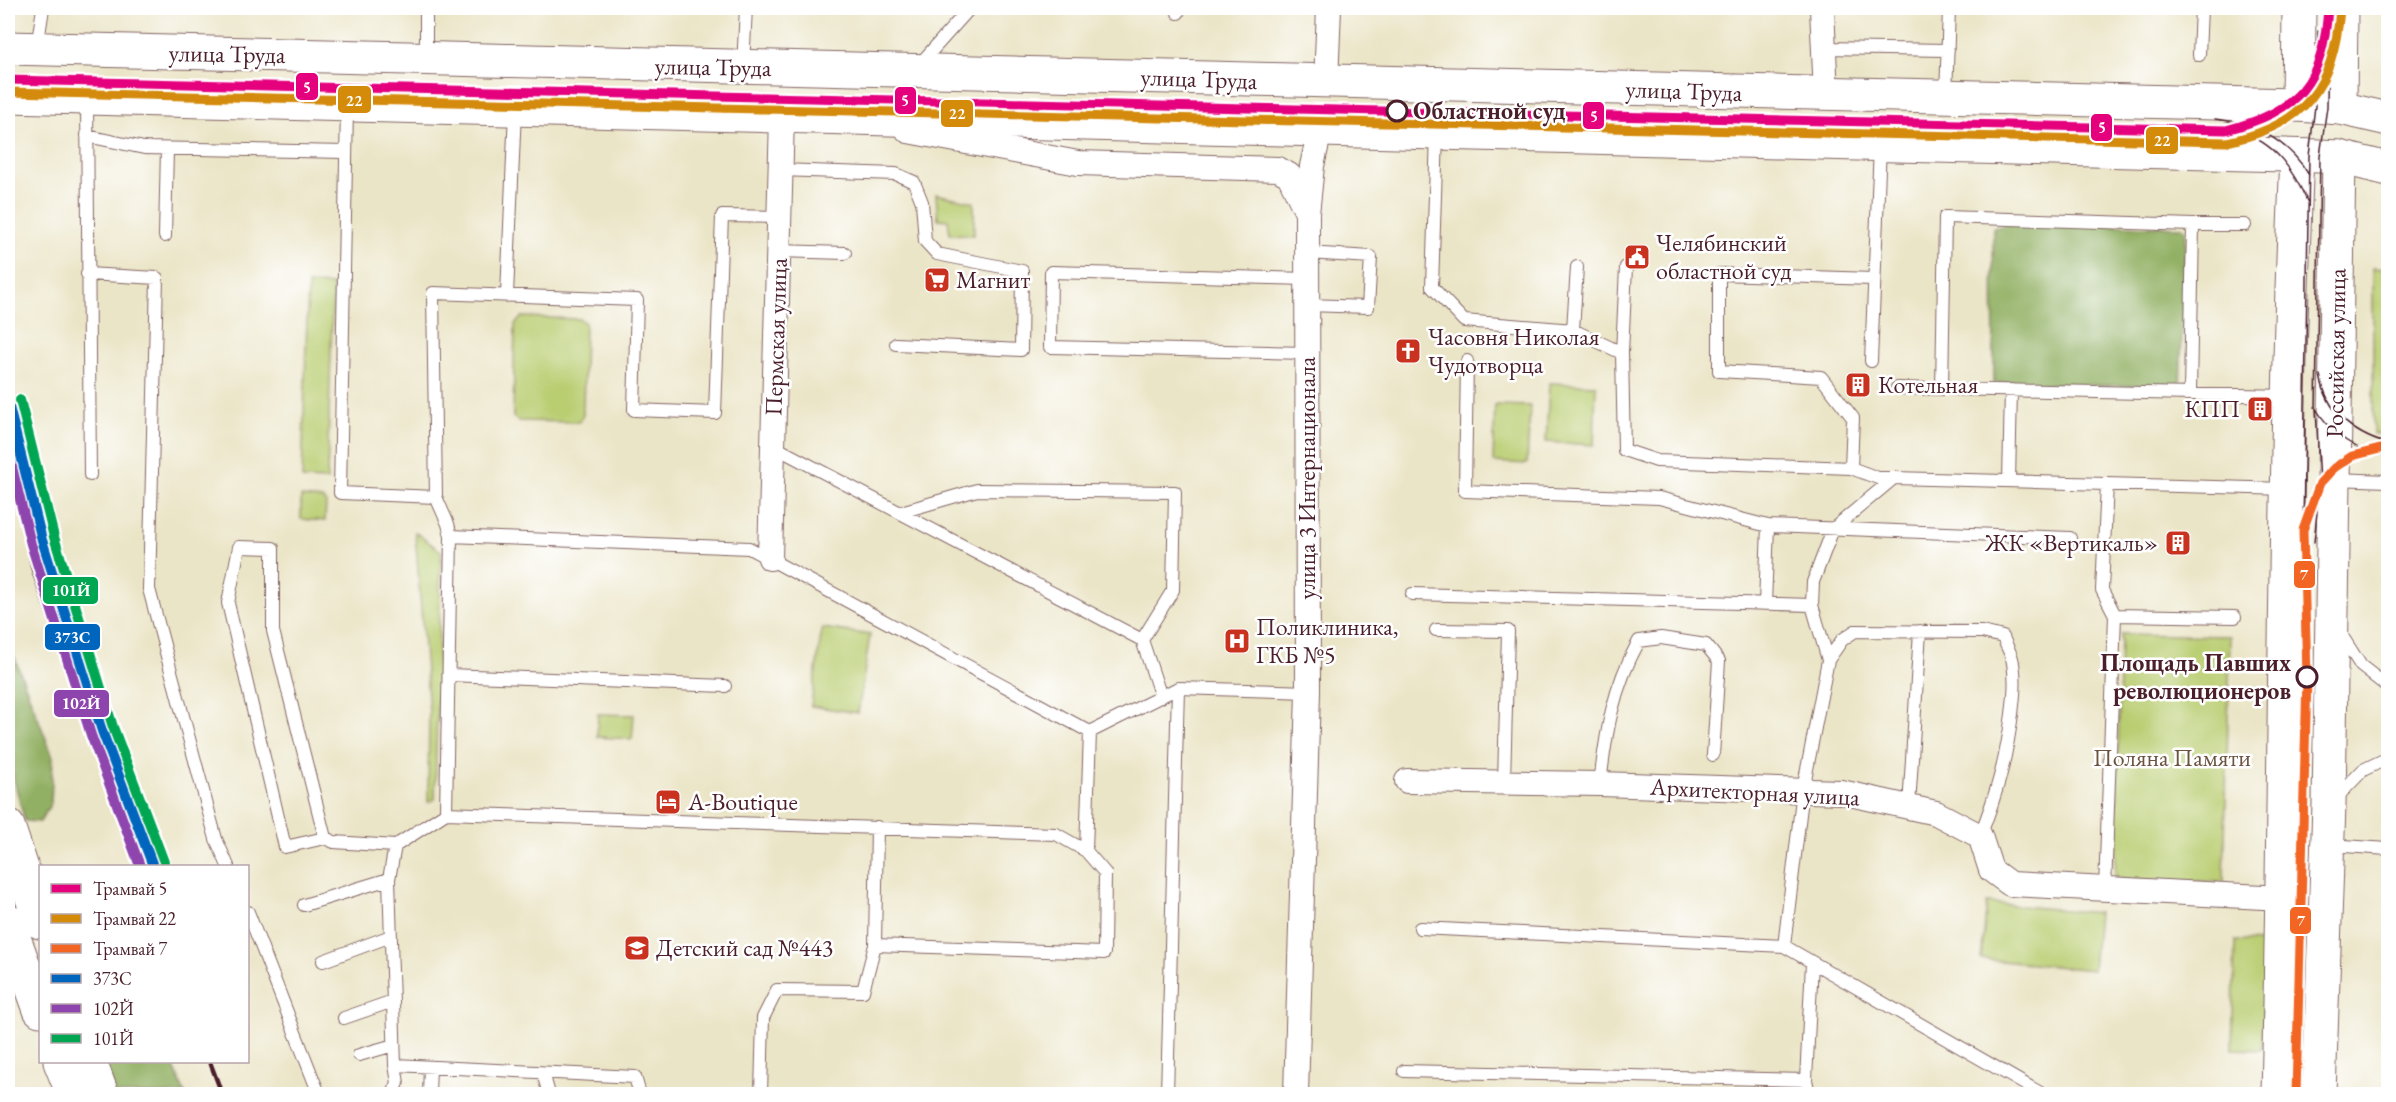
<svg xmlns="http://www.w3.org/2000/svg" width="2396" height="1102" font-family="'EB Garamond',serif">
  <style>
    .green { fill: #b9cd71; stroke: #82764e; stroke-width: 1.5 }
    .forest { fill: #92b063; stroke: #6e6847; stroke-width: 1.5 }
    .lines { fill: none; stroke-linecap: round; stroke-linejoin: round }
    .service-casing { stroke: #826462; stroke-width: 14 }
    .minor-casing { stroke: #826462; stroke-width: 26 }
    .secondary-casing { stroke: #826462; stroke-width: 35 }
    .primary-casing { stroke: #826462; stroke-width: 35 }
    .service { stroke: #fff; stroke-width: 12 }
    .minor { stroke: #fff; stroke-width: 24 }
    .secondary { stroke: #fff; stroke-width: 33 }
    .primary { stroke: #fff; stroke-width: 33 }
    .tram { stroke: #4a1f2b; stroke-width: 1.5 }
    .rail { stroke: #4a1f2b; stroke-width: 4.5 }
    .rail-1-casing { stroke: #fff; stroke-width: 15 }
    .rail-2-casing { stroke: #fff; stroke-width: 15 }
    .rail-3-casing { stroke: #fff; stroke-width: 15 }
    .rail-1 { stroke: #0065bd; stroke-width: 10 }
    .rail-2 { stroke: #8e44ad; stroke-width: 10 }
    .rail-3 { stroke: #00a651; stroke-width: 10 }
    .tram-1-casing { stroke: #fff; stroke-width: 14 }
    .tram-2-casing { stroke: #fff; stroke-width: 14 }
    .tram-3-casing { stroke: #fff; stroke-width: 14 }
    .tram-1 { stroke: #e5007d; stroke-width: 9 }
    .tram-2 { stroke: #d48b09; stroke-width: 9 }
    .tram-3 { stroke: #f26522; stroke-width: 9 }
    .stop-dot { fill: #fff; stroke: #4a1f2b; stroke-width: 3 }
    .labels { text-anchor: middle; stroke-width: 5; stroke-linejoin: round; paint-order: stroke }
    .street-label { font-size: 24px; fill: #4a1f2b; stroke: #fff }
    .stop-label { font-size: 24px; font-weight: bold; fill: #4a1f2b; stroke: #fff; text-anchor: start }
    .poi-label { font-size: 24px; fill: #4a1f2b; stroke: #fff; text-anchor: start }
    .park-label { font-size: 24px; fill: #6b5340; stroke: #fff }
    .line-badge { stroke: #fff; stroke-width: 2 }
    .badge-label { font-size: 16px; text-anchor: middle; font-weight: bold; fill: #fff }
  </style>
  <rect width="100%" height="100%" fill="#fff"/>
  <filter id="ink" filterUnits="userSpaceOnUse"><feTurbulence type="fractalNoise" baseFrequency=".0167" numOctaves="2"/><feDisplacementMap in="SourceGraphic" scale="12" xChannelSelector="R" yChannelSelector="G"/><feConvolveMatrix kernelMatrix="1 2 1 2 8 2 1 2 1" color-interpolation-filters="sRGB"/></filter>
  <filter id="wash" filterUnits="userSpaceOnUse"><feTurbulence type="fractalNoise" baseFrequency=".008" numOctaves="4" result="noise"/><feDisplacementMap in="SourceGraphic" scale="24" xChannelSelector="R" yChannelSelector="G"/><feGaussianBlur stdDeviation="1.35" result="paint"/><feColorMatrix in="noise" values="0 0 0 0 0 0 0 0 0 0 0 0 0 0 0 0 0 1.4 0 .05"/><feComposite in="paint" operator="in"/></filter>
  <g filter="url(#wash)">
    <rect width="100%" height="100%" fill="#ebe5c7"/>
    <!-- green -->
    <path class="green" d="M 936,194 L 974,202 L 974,235 L 950,234 L 948,220 L 938,219 Z
      M 2373,268 L 2388,269 L 2388,434 L 2373,434 Z
      M 308,284 L 333,285 L 327,480 L 302,479 Z
      M 522,317 L 579,319 L 585,323 L 583,415 L 579,422 L 518,421 L 513,417 L 515,324 Z
      M 1549,383 L 1596,385 L 1594,445 L 1546,442 Z
      M 1495,405 L 1530,406 L 1527,464 L 1493,462 Z
      M 301,497 L 322,499 L 326,503 L 325,521 L 301,519 Z
      M 415,532 L 441,551 L 435,799 L 428,802 L 429,711 Z
      M 822,628 L 870,635 L 858,713 L 811,706 Z
      M 2121,634 L 2230,636 L 2224,882 L 2115,879 Z
      M 598,714 L 634,715 L 632,739 L 597,737 Z
      M 1987,903 L 2098,913 L 2093,970 L 1981,959 Z
      M 2235,941 L 2265,942 L 2262,1050 L 2232,1049 Z"/>
    <!-- forest -->
    <path class="forest" d="M 2017,222 L 2182,227 L 2186,231 L 2180,387 L 1994,383 L 1993,228 Z
      M 8,641 L 53,757 L 51,803 L 40,822 L 25,821 L 8,758 Z
      M 98,1062 L 172,1062 L 185,1094 L 111,1094 Z"/>
  </g>
  <g filter="url(#ink)">
    <g class="lines">
      <!-- service casing -->
      <g class="service-casing">
        <path id="service" d="M 426,8 L 426,58
          M 1178,13 L 1178,8
          M 37,48 L 43,8
          M 1822,48 L 1948,50
          M 2199,55 L 2201,8
          M 919,65 L 970,8
          M 743,66 L 746,8
          M 1946,96 L 1949,8
          M 87,99 L 90,475
          M 347,106 L 340,493 L 436,497 L 448,524 L 451,536 L 446,813 L 1056,834 L 1086,851 L 1105,873 L 1104,953 L 875,945
          M 1437,134 L 1432,287 L 1464,321 L 1573,330 L 1622,353 L 1624,450 L 1657,461 L 1851,468 L 1853,418 L 1821,377 L 1719,371 L 1719,274 L 1874,279
          M 87,136 L 144,148 L 345,152
          M 780,170 L 896,174 L 914,182 L 922,202 L 925,241 L 937,254 L 1022,271 L 1021,350 L 896,344
          M 165,236 L 167,149
          M 778,251 L 845,253
          M 87,274 L 157,278 L 149,589 L 216,839 L 228,866
          M 1307,279 L 1051,272 L 1050,347 L 1307,353
          M 507,295 L 515,111
          M 1307,305 L 1368,307 L 1371,257 L 1307,253
          M 1573,330 L 1577,267
          M 1622,353 L 1626,267
          M 1467,361 L 1465,491 L 1659,498 L 1768,526 L 2070,538
          M 1871,361 L 1880,146
          M 1897,388 L 2288,396
          M 1942,389 L 1945,217 L 2193,225
          M 2190,394 L 2193,225 L 2245,225
          M 773,446 L 1142,640 L 1161,697
          M 1851,468 L 1878,478 L 1894,478
          M 2335,479 L 2388,481
          M 2009,481 L 2011,390
          M 436,497 L 433,293 L 637,300 L 634,410 L 715,413 L 722,216 L 779,217
          M 901,512 L 977,490 L 1175,492 L 1173,590 L 1142,640
          M 451,536 L 749,548 L 1090,732
          M 1412,594 L 1812,605
          M 1765,604 L 1768,526
          M 2115,615 L 2235,617
          M 1436,630 L 1508,631 L 1504,782
          M 2340,633 L 2361,666 L 2388,687
          M 1828,660 L 1812,605 L 1813,582 L 1833,529 L 1894,478 L 2287,489
          M 449,675 L 725,686
          M 1600,784 C 1606,731 1613,688 1639,641 L 1661,638 L 1706,645 L 1719,661 L 1713,755
          M 2336,798 L 2363,770 L 2388,758
          M 1909,807 L 1920,631
          M 325,838 L 273,631 L 273,548 L 239,547 L 228,603 L 285,847 L 325,838 L 334,842 L 395,846 L 446,813
          M 2330,845 L 2388,849
          M 1086,851 L 1090,732 L 1178,688 L 1308,692
          M 2105,889 L 2115,615 L 2102,590 L 2107,484
          M 304,905 L 389,879
          M 248,912 L 319,1094
          M 1420,928 L 1784,946 L 2042,1094
          M 1784,946 L 1803,790 L 1828,660 L 1842,640 L 1855,631 L 1982,632 L 2003,637 C 2006,646 2012,654 2013,663 C 2016,681 2014,697 2012,714 C 2006,760 1997,793 1980,836
          M 323,961 L 391,936
          M 344,1018 L 393,1001
          M 359,1055 L 394,1045
          M 395,1065 L 635,1077 L 640,1094
          M 1404,1071 L 1806,1080
          M 543,1073 L 549,1094
          M 393,1094 L 398,1083 L 395,1065 L 389,879 L 395,846
          M 429,1094 L 430,1067
          M 761,1094 L 763,1018 L 777,990 L 863,991 L 875,945 L 877,827
          M 1167,1094 L 1178,688
          M 1809,1094 L 1806,1080 L 1812,963"/>
      </g>
      <!-- minor casing -->
      <g class="minor-casing">
        <path id="minor" d="M 1822,8 L 1826,95
          M 1326,82 L 1329,8
          M 908,131 L 1078,163 L 1278,169 L 1289,175 L 1307,213
          M 770,558 L 782,116
          M 1407,781 L 1600,784 L 1841,792 L 1936,813 L 1980,836 L 1991,870 L 2010,884 L 2283,898
          M 1296,1094 L 1308,692 L 1307,214 L 1312,166 L 1320,130"/>
      </g>
      <!-- secondary casing -->
      <g class="secondary-casing">
        <path id="secondary" d="M 2298,105 L 2299,8
          M 2340,108 L 2341,8
          M 2278,1094 C 2286,782 2283,468 2297,156
          M 2319,1094 L 2329,805 L 2339,157"/>
      </g>
      <!-- primary casing -->
      <g class="primary-casing">
        <path id="primary" d="M 8,48 L 2298,105 L 2340,108 L 2388,119
          M 8,96 L 2320,156 L 2339,157 L 2388,169
          M 8,826 L 40,922
          M 8,921 L 40,1010
          M 60,1062 L 73,1094
          M 90,1062 L 102,1094"/>
      </g>
      <!-- service -->
      <use href="#service" class="service"/>
      <!-- minor -->
      <use href="#minor" class="minor"/>
      <!-- secondary -->
      <use href="#secondary" class="secondary"/>
      <!-- primary -->
      <use href="#primary" class="primary"/>
      <!-- tram -->
      <path class="tram" d="M 2215,119 C 2255,123 2287,139 2309,175
        M 2206,130 C 2217,131 2229,131 2240,133 C 2275,141 2294,172 2308,203
        M 2320,375 C 2327,413 2353,434 2388,444
        M 2315,407 C 2330,433 2358,454 2388,456
        M 2303,530 L 2309,156 L 2315,106 L 2318,31
        M 2314,542 L 2320,483 L 2316,409 L 2320,156 L 2327,107 L 2328,27"/>
      <!-- rail -->
      <path class="rail" d="M 8,469 L 33,570 L 69,677 L 137,866
        M 210,1062 L 222,1094"/>
      <!-- rail-1 casing -->
      <g class="rail-1-casing">
        <path id="rail-1" d="M 8,403 L 42,540 L 102,731 L 153,866"/>
      </g>
      <!-- rail-2 casing -->
      <g class="rail-2-casing">
        <path id="rail-2" d="M 8,451 L 31,544 L 91,735 L 140,866"/>
      </g>
      <!-- rail-3 casing -->
      <g class="rail-3-casing">
        <path id="rail-3" d="M 20,400 L 54,537 L 113,727 L 164,862"/>
      </g>
      <!-- rail-1 -->
      <use href="#rail-1" class="rail-1"/>
      <!-- rail-2 -->
      <use href="#rail-2" class="rail-2"/>
      <!-- rail-3 -->
      <use href="#rail-3" class="rail-3"/>
      <!-- tram-1 casing -->
      <g class="tram-1-casing">
        <path id="tram-1" d="M 8,80 L 2226,130 C 2299,111 2323,83 2328,8"/>
      </g>
      <!-- tram-2 casing -->
      <g class="tram-2-casing">
        <path id="tram-2" d="M 8,92 L 2227,142 C 2305,125 2334,88 2340,9"/>
      </g>
      <!-- tram-3 casing -->
      <g class="tram-3-casing">
        <path id="tram-3" d="M 2296,1094 L 2307,677 L 2303,530 L 2320,483 L 2334,468 L 2352,456 L 2388,447"/>
      </g>
      <!-- tram-1 -->
      <use href="#tram-1" class="tram-1"/>
      <!-- tram-2 -->
      <use href="#tram-2" class="tram-2"/>
      <!-- tram-3 -->
      <use href="#tram-3" class="tram-3"/>
    </g>
  </g>
  <!-- icons -->
  <defs>
    <g id="civic-square" transform="scale(1.35)"><rect x="-9" y="-9" width="18" height="18" rx="4" fill="#c8321e" stroke="#fff"/><path d="M-.6-6.5H3V-4.5H.6V-3L4-1V1h2V6H-6V1h2V-1L-.6-3ZM-1.2 2.5V6h2.4V2.5Z" fill="#fff"/></g>
    <g id="supermarket-square" transform="scale(1.35)"><rect x="-9" y="-9" width="18" height="18" rx="4" fill="#c8321e" stroke="#fff"/><path d="M-6-5.5h2.5l.6 2H6L4.5 2H-2.5L-4.4-4H-6ZM-1.5 3.2a1.3 1.3 0 1 0 .1 0ZM3 3.2a1.3 1.3 0 1 0 .1 0Z" fill="#fff"/></g>
    <g id="church-square" transform="scale(1.35)"><rect x="-9" y="-9" width="18" height="18" rx="4" fill="#c8321e" stroke="#fff"/><path d="M-1.2-6h2.4v3.5h3.3v2.4h-3.3V6h-2.4V-.1h-3.3v-2.4h3.3Z" fill="#fff"/></g>
    <g id="building-square" transform="scale(1.35)"><rect x="-9" y="-9" width="18" height="18" rx="4" fill="#c8321e" stroke="#fff"/><path d="M-4-6H4V6H1V3H-1V6H-4ZM-2.5-4.3h1.7v1.8h-1.7ZM.8-4.3h1.7v1.8H.8ZM-2.5-1h1.7V.8h-1.7ZM.8-1h1.7V.8H.8Z" fill="#fff"/></g>
    <g id="hospital-square" transform="scale(1.35)"><rect x="-9" y="-9" width="18" height="18" rx="4" fill="#c8321e" stroke="#fff"/><path d="M-5-5h3v3.5h4V-5h3V5h-3V1.5h-4V5h-3Z" fill="#fff"/></g>
    <g id="hotel-square" transform="scale(1.35)"><rect x="-9" y="-9" width="18" height="18" rx="4" fill="#c8321e" stroke="#fff"/><path d="M-6-4.5h1.5V1H6V5H4.5V3h-9V5H-6ZM-4 0a1.8 1.8 0 1 1 3.6 0ZM.5 0V-2.5h3Q6-2.5 6 0Z" fill="#fff"/></g>
    <g id="school-square" transform="scale(1.35)"><rect x="-9" y="-9" width="18" height="18" rx="4" fill="#c8321e" stroke="#fff"/><path d="M0-5L7-2L0 1L-7-2ZM-4 1L0 2.5L4 1V4Q0 6-4 4Z" fill="#fff"/></g>
  </defs>
  <g fill-rule="evenodd">
    <use href="#civic-square" x="1637" y="257"/>
    <use href="#supermarket-square" x="937" y="280"/>
    <use href="#church-square" x="1408" y="351"/>
    <use href="#building-square" x="1858" y="385"/>
    <use href="#building-square" x="2260" y="409"/>
    <use href="#building-square" x="2178" y="543"/>
    <use href="#hospital-square" x="1237" y="641"/>
    <use href="#hotel-square" x="668" y="802"/>
    <use href="#school-square" x="637" y="948"/>
  </g>
  <!-- markers -->
  <g class="stop-dot">
    <circle cx="1397" cy="111" r="10"/>
    <circle cx="2307" cy="677" r="10"/>
  </g>
  <g class="labels">
    <!-- street labels -->
    <g class="street-label">
      <text transform="translate(227 54) rotate(1)" y="8">улица Труда</text>
      <text transform="translate(713 67) rotate(1)" y="8">улица Труда</text>
      <text transform="translate(1199 79) rotate(2)" y="8">улица Труда</text>
      <text transform="translate(1684 91) rotate(2)" y="8">улица Труда</text>
      <text transform="translate(776 337) rotate(-88)" y="8">Пермская улица</text>
      <text transform="translate(2336 353) rotate(-89)" y="8">Российская улица</text>
      <text transform="translate(1307 478) rotate(-90)" y="8">улица 3 Интернационала</text>
      <text transform="translate(1755 792) rotate(3)" y="8">Архитекторная улица</text>
    </g>
    <!-- stop labels -->
    <g class="stop-label">
      <text x="1413" y="119">Областной суд</text>
      <text x="2291" y="671" text-anchor="end">Площадь Павших<tspan x="2291" dy="28">революционеров</tspan></text>
    </g>
    <!-- poi labels -->
    <g class="poi-label">
      <text x="1656" y="251">Челябинский<tspan x="1656" dy="28">областной суд</tspan></text>
      <text x="956" y="288">Магнит</text>
      <text x="1428" y="345">Часовня Николая<tspan x="1428" dy="28">Чудотворца</tspan></text>
      <text x="1878" y="393">Котельная</text>
      <text x="2240" y="417" text-anchor="end">КПП</text>
      <text x="2158" y="551" text-anchor="end">ЖК «Вертикаль»</text>
      <text x="1256" y="635">Поликлиника,<tspan x="1256" dy="28">ГКБ №5</tspan></text>
      <text x="688" y="810">A-Boutique</text>
      <text x="656" y="956">Детский сад №443</text>
    </g>
    <!-- park labels -->
    <g class="park-label">
      <text x="2172" y="766">Поляна Памяти</text>
    </g>
  </g>
  <g class="line-badge">
    <rect x="295" y="72" width="24" height="29" rx="6" fill="#e5007d"/>
    <rect x="337" y="85" width="35" height="29" rx="6" fill="#d48b09"/>
    <rect x="894" y="86" width="23" height="29" rx="6" fill="#e5007d"/>
    <rect x="940" y="99" width="34" height="29" rx="6" fill="#d48b09"/>
    <rect x="1582" y="101" width="23" height="29" rx="6" fill="#e5007d"/>
    <rect x="2090" y="113" width="23" height="29" rx="6" fill="#e5007d"/>
    <rect x="2145" y="126" width="34" height="29" rx="6" fill="#d48b09"/>
    <rect x="2293" y="560" width="23" height="29" rx="6" fill="#f26522"/>
    <rect x="42" y="576" width="57" height="29" rx="6" fill="#00a651"/>
    <rect x="44" y="623" width="57" height="28" rx="6" fill="#0065bd"/>
    <rect x="53" y="689" width="57" height="29" rx="6" fill="#8e44ad"/>
    <rect x="2289" y="906" width="23" height="29" rx="6" fill="#f26522"/>
  </g>
  <g class="badge-label">
    <text x="307" y="93">5</text>
    <text x="354" y="106">22</text>
    <text x="905" y="106">5</text>
    <text x="957" y="119">22</text>
    <text x="1594" y="122">5</text>
    <text x="2102" y="133">5</text>
    <text x="2162" y="146">22</text>
    <text x="2304" y="580">7</text>
    <text x="71" y="596">101Й</text>
    <text x="72" y="643">373C</text>
    <text x="81" y="709">102Й</text>
    <text x="2301" y="926">7</text>
  </g>
  <!-- margin -->
  <rect width="2396" height="1102" fill="none" stroke="#fff" stroke-width="30"/>
  <!-- legend -->
  <rect x="39" y="865" width="210" height="198" fill="#ffffff" stroke="#b7a5aa" stroke-width="1.5"/>
  <rect x="51" y="884" width="30" height="9" fill="#e5007d" stroke="#b7a5aa" stroke-width="1.5"/>
  <text x="93" y="895" font-size="18" fill="#4a1f2b">Трамвай 5</text>
  <rect x="51" y="914" width="30" height="9" fill="#d48b09" stroke="#b7a5aa" stroke-width="1.5"/>
  <text x="93" y="925" font-size="18" fill="#4a1f2b">Трамвай 22</text>
  <rect x="51" y="944" width="30" height="9" fill="#f26522" stroke="#b7a5aa" stroke-width="1.5"/>
  <text x="93" y="955" font-size="18" fill="#4a1f2b">Трамвай 7</text>
  <rect x="51" y="974" width="30" height="9" fill="#0065bd" stroke="#b7a5aa" stroke-width="1.5"/>
  <text x="93" y="985" font-size="18" fill="#4a1f2b">373C</text>
  <rect x="51" y="1004" width="30" height="9" fill="#8e44ad" stroke="#b7a5aa" stroke-width="1.5"/>
  <text x="93" y="1015" font-size="18" fill="#4a1f2b">102Й</text>
  <rect x="51" y="1034" width="30" height="9" fill="#00a651" stroke="#b7a5aa" stroke-width="1.5"/>
  <text x="93" y="1045" font-size="18" fill="#4a1f2b">101Й</text>
</svg>
